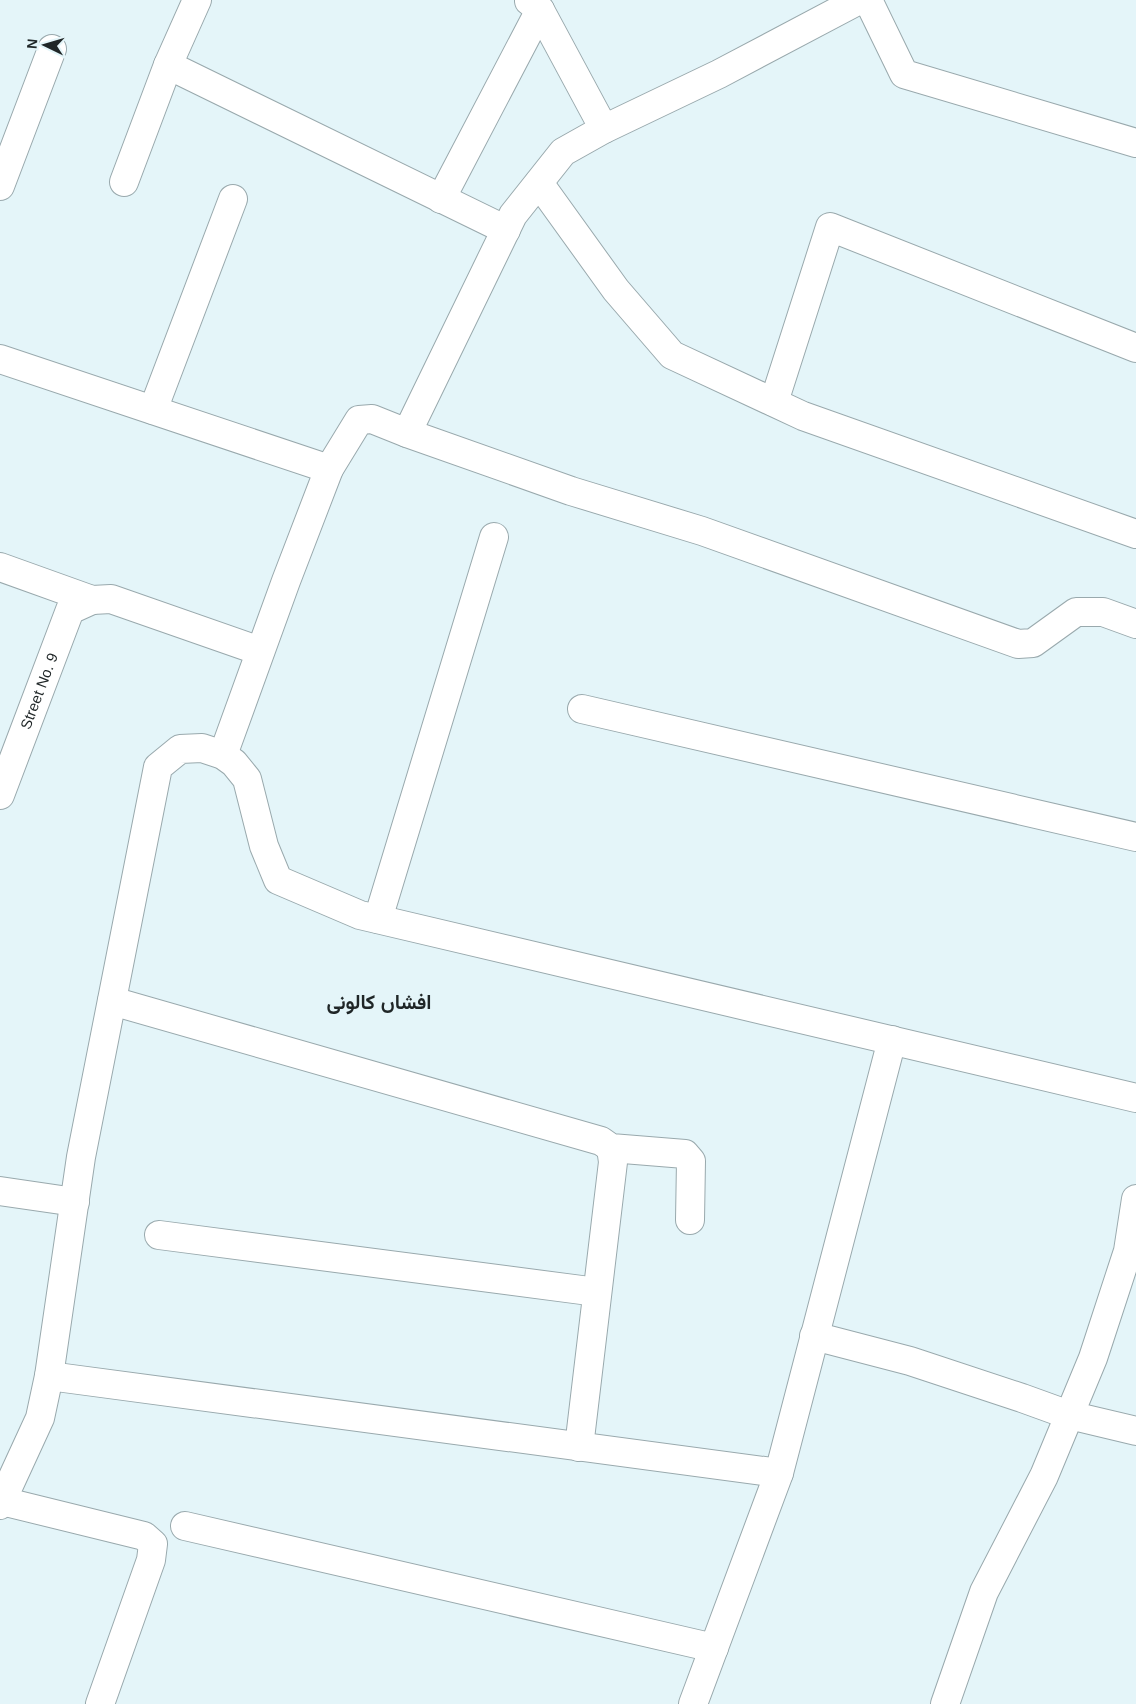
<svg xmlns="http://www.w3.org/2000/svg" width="1136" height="1704" font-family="Helvetica,Vazirmatn,sans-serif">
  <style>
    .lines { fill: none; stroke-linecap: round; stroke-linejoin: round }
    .street-casing { stroke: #99a9ad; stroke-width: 30 }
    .street { stroke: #fff; stroke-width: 28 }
    .labels { text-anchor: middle; stroke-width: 4.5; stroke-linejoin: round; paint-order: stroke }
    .street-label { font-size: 15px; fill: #1f2627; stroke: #e4f5f9 }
    .district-label { font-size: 20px; font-weight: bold; fill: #1f2627; stroke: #e4f5f9 }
  </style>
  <rect width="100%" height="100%" fill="#e4f5f9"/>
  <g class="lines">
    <!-- street casing -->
    <g class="street-casing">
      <g id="street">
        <path d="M 868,0 L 904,74 L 1136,143"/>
        <path d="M 529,1 L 540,10 L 604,129"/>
        <path d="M 168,65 L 506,230"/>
        <path d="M 124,182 L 168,65 L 197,0"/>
        <path d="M 539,183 L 616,290 L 672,355 L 803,416 L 1136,534"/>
        <path d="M 0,186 L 52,49"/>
        <path d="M 441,199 L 540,10"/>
        <path d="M 0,359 L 329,469"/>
        <path d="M 774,402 L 830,227 L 1136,348"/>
        <path d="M 153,410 L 233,199"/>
        <path d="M 407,433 L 513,215 L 563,152 L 604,129 L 719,74 L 859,0"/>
        <path d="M 0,567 L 92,600 L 111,599 L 260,651"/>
        <path d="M 582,709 L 1136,837"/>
        <path d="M 223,755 L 286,581 L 329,469 L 359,420 L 372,419 L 407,433 L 571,491 L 702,531 L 1018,644 L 1033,643 L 1076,612 L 1103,612 L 1136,624"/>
        <path id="s1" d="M 0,795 L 70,610 L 92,600"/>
        <path d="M 378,919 L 494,537"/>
        <path d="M 112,1001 L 601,1141 L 611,1148 L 685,1154 L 691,1161 L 690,1220"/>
        <path d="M 0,1191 L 75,1202"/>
        <path d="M 159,1235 L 597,1292"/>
        <path d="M 814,1336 L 910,1361 L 1022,1398 L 1069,1415 L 1136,1431"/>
        <path d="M 49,1376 L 779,1473"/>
        <path d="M 579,1447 L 613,1162 L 611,1148"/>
        <path d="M 2,1501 L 144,1536 L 153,1544 L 151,1560 L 100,1704"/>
        <path d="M 0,1505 L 40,1418 L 49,1376 L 81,1157 L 158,767 L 180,749 L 202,748 L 223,755 L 234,763 L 247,779 L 264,846 L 278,880 L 360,915 L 1136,1098"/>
        <path d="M 185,1526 L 714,1648"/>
        <path d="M 693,1704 L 779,1473 L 892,1040"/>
        <path d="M 945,1704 L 984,1592 L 1044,1476 L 1093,1358 L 1128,1251 L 1136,1199"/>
      </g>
    </g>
    <!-- street -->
    <use href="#street" class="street"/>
  </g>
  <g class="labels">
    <!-- street labels -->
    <g class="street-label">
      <text dy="5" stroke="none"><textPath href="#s1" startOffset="111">Street No. 9</textPath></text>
    </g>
    <!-- district labels -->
    <g class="district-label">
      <text x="379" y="1009">افشاں کالونی</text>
    </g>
  </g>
  <!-- north arrow -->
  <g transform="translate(45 45) rotate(275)" stroke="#e4f5f9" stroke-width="4" paint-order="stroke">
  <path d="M0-4L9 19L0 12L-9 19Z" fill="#1f2627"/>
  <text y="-8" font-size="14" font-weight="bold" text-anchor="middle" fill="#1f2627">N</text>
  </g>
</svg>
